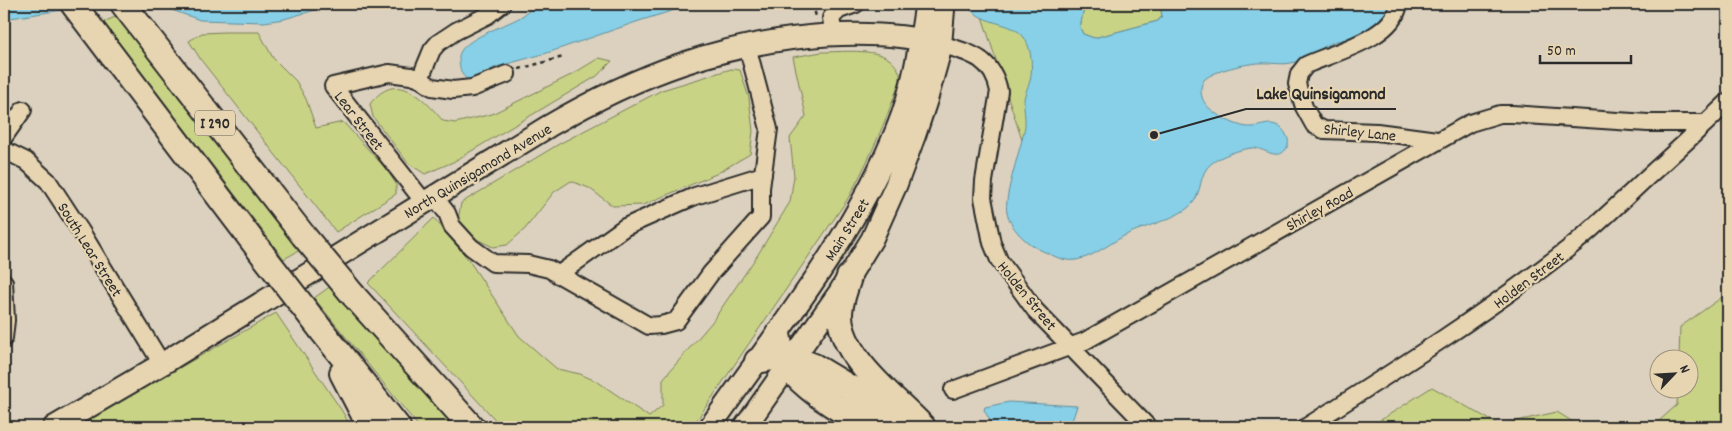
<svg xmlns="http://www.w3.org/2000/svg" width="1732" height="431" font-family="Dekko,sans-serif">
  <style>
    .green { fill: #c8d386; stroke: #7a7f58 }
    .water { fill: #87d0e7; stroke: #628e9c }
    .lines { fill: none; stroke-linecap: round; stroke-linejoin: round }
    .minor-casing { stroke: #2b2b2b; stroke-width: 20 }
    .major-casing { stroke: #2b2b2b; stroke-width: 25 }
    .highway-casing { stroke: #2b2b2b; stroke-width: 28 }
    .path { stroke: #2b2b2b; stroke-width: 2.5; stroke-dasharray: 4 4; stroke-linecap: butt }
    .minor { stroke: #e7d5b2; stroke-width: 16 }
    .major { stroke: #e7d5b2; stroke-width: 21 }
    .highway { stroke: #e7d5b2; stroke-width: 24 }
    .highway-bridge-casing { stroke: #2b2b2b; stroke-width: 28; stroke-linecap: butt }
    .highway-bridge { stroke: #e7d5b2; stroke-width: 24 }
    .labels { text-anchor: middle; stroke-width: 4.5; stroke-linejoin: round; paint-order: stroke }
    .shield { fill: #e7d5b2; stroke: #635e54; stroke-width: 1 }
    .shield-label { font-size: 15px; font-weight: bold; fill: #2b2b2b }
    .street-label { font-size: 16px; fill: #2b2b2b; stroke: #e7d5b2 }
    .leader { fill: none; stroke: #2b2b2b; stroke-width: 2 }
    .callout-dot { fill: #2b2b2b; stroke: #e7d5b2; stroke-width: 2 }
    .callout-label { font-size: 18px; text-anchor: middle; font-weight: bold; fill: #2b2b2b; stroke: #e7d5b2; stroke-width: 4.5; stroke-linejoin: round; paint-order: stroke }
  </style>
  <rect width="100%" height="100%" fill="#dbd1be"/>
  <filter id="ink" filterUnits="userSpaceOnUse"><feTurbulence type="fractalNoise" baseFrequency=".02" numOctaves="2"/><feDisplacementMap in="SourceGraphic" scale="10" xChannelSelector="R" yChannelSelector="G"/><feConvolveMatrix kernelMatrix="1 2 1 2 8 2 1 2 1" color-interpolation-filters="sRGB"/></filter>
  <g filter="url(#ink)">
    <!-- green -->
    <path class="green" d="M 978,4 L 1021,4 L 1038,48 L 1031,168 Z
      M 1093,4 L 1160,4 L 1162,16 L 1158,21 L 1094,38 L 1083,34 L 1080,28 L 1083,12 Z
      M 118,16 L 181,100 L 186,104 L 300,250 L 284,259 L 103,22 Z
      M 225,32 L 259,32 L 273,58 L 296,81 L 306,99 L 316,128 L 343,122 L 387,170 L 396,184 L 396,194 L 336,232 L 201,60 L 189,41 L 202,33 Z
      M 822,52 C 840,52 874,48 889,59 C 893,62 899,69 900,74 C 901,82 895,93 893,100 C 880,135 865,168 847,200 L 692,427 L 502,427 L 368,283 L 434,218 L 468,259 L 519,336 L 557,369 L 580,374 L 598,382 L 649,417 L 663,405 L 663,379 L 712,322 L 757,256 L 790,202 L 794,176 L 790,138 L 806,116 L 793,57 Z
      M 599,58 L 612,61 L 597,76 L 453,162 L 425,174 L 408,163 L 373,117 L 370,104 C 396,69 423,97 443,121 L 455,123 L 492,114 L 571,75 Z
      M 731,69 L 740,70 L 749,98 L 753,131 L 750,154 L 716,174 L 643,205 L 613,206 L 589,188 L 571,181 L 554,192 L 525,229 L 507,245 L 493,247 L 472,237 L 458,220 L 461,203 L 559,144 L 662,90 Z
      M 331,286 L 455,427 L 419,427 L 314,298 Z
      M 1728,293 L 1728,427 L 1652,427 L 1677,405 L 1678,389 L 1690,388 L 1690,358 L 1679,358 L 1680,327 Z
      M 276,313 L 342,411 L 351,427 L 75,427 Z
      M 1432,387 L 1499,425 L 1557,412 L 1581,427 L 1370,427 Z"/>
    <!-- water -->
    <path class="water" d="M 4,4 L 101,4 L 4,19 Z
      M 155,4 L 346,4 L 329,6 L 284,19 L 264,22 L 200,20 Z
      M 538,4 L 694,4 L 639,21 L 547,53 L 496,67 L 471,81 C 464,78 461,74 460,67 C 459,61 458,56 461,51 C 470,37 504,26 519,18 C 526,14 532,8 538,4 Z
      M 962,4 L 1093,4 L 1083,12 L 1080,28 L 1083,34 L 1094,38 L 1158,21 L 1162,16 L 1160,4 L 1392,4 L 1387,19 C 1377,25 1366,34 1355,38 C 1349,40 1343,39 1337,41 C 1322,46 1310,57 1295,62 C 1283,66 1271,62 1258,63 C 1245,64 1215,70 1205,79 C 1201,83 1200,91 1202,97 C 1205,111 1237,128 1251,127 C 1260,127 1270,121 1278,126 C 1284,129 1290,139 1288,145 C 1280,165 1263,146 1251,148 C 1238,150 1223,155 1212,163 C 1198,173 1203,192 1192,204 C 1181,217 1146,226 1130,233 C 1112,241 1095,257 1076,260 C 1065,262 1054,256 1045,252 C 1029,246 1011,230 1007,213 C 1003,197 1022,146 1025,126 C 1026,117 1023,108 1024,99 C 1025,93 1028,87 1030,81 C 1033,67 1032,48 1023,36 C 1013,24 994,24 981,17 C 974,13 968,8 962,4 Z
      M 1009,402 L 1077,406 L 1070,427 L 994,427 L 984,410 L 985,407 Z"/>
    <g class="lines">
      <!-- minor casing -->
      <g class="minor-casing">
        <path id="minor" d="M 1399,4 C 1393,39 1334,52 1306,65 L 1299,74 L 1297,84 L 1304,107 L 1314,125 L 1324,130 L 1377,132 L 1437,140
          M 834,35 L 831,18 L 839,10 L 856,4
          M 940,44 C 970,53 992,57 999,91 L 984,181 L 983,198 L 992,243 L 999,260 L 1035,310 L 1148,427
          M 420,79 L 432,50 L 438,43 L 456,31 L 488,15 L 502,4
          M 4,137 L 23,110
          M 4,150 L 26,161 L 48,181 L 82,233 L 162,364
          M 434,196 L 447,213 L 452,226 L 471,247 L 493,263 L 528,264 L 549,269 L 649,326 L 661,325 L 676,321 L 711,273 L 761,217 L 761,188 L 769,129 L 747,46
          M 424,202 L 333,86 L 389,73 L 411,76 L 420,79 L 432,87 L 453,90 L 472,88 L 507,74
          M 558,275 L 625,227 L 695,196 L 763,175
          M 4,282 L 6,320 L 4,338
          M 953,390 L 1085,341 L 1470,123 L 1500,114 L 1512,114 L 1648,123 L 1706,123
          M 1306,427 C 1396,370 1485,314 1569,248 C 1594,228 1618,205 1642,182 C 1671,156 1700,129 1728,102"/>
      </g>
      <!-- major casing -->
      <g class="major-casing">
        <path id="major" d="M 54,427 L 162,364 L 549,126 C 638,74 724,42 827,35 C 864,33 904,34 940,44
          M 710,427 C 777,331 853,239 897,129 C 913,90 920,46 926,4
          M 745,427 L 839,293 L 872,239 L 896,185 L 915,134 L 927,98 L 940,51 L 944,4"/>
      </g>
      <!-- highway casing -->
      <g class="highway-casing">
        <path id="highway" d="M 73,4 L 263,255
          M 123,4 L 303,235
          M 849,277 C 846,288 840,302 840,314 C 840,358 895,397 923,427
          M 354,296 L 472,427
          M 322,331 L 398,427
          M 778,334 C 780,345 781,358 788,367 C 808,393 841,410 868,427
          M 757,361 L 782,356 L 793,358 L 814,366 L 849,387 L 900,427
          M 342,373 L 370,427"/>
      </g>
      <!-- path -->
      <path class="path" d="M 813,4 L 816,17
        M 519,69 L 563,57"/>
      <!-- minor -->
      <use href="#minor" class="minor"/>
      <!-- major -->
      <use href="#major" class="major"/>
      <!-- highway -->
      <use href="#highway" class="highway"/>
      <!-- highway-bridge casing -->
      <g class="highway-bridge-casing">
        <path id="highway-bridge" d="M 303,235 L 354,296
          M 263,255 L 322,331"/>
      </g>
      <!-- highway-bridge -->
      <use href="#highway-bridge" class="highway-bridge"/>
    </g>
  </g>
  <g class="labels">
    <!-- shield labels -->
    <rect class="shield" x="195" y="110.5" width="40" height="25" rx="4"/>
    <g class="shield-label">
      <text x="215" y="128">I 290</text>
    </g>
    <!-- street labels -->
    <g class="street-label">
      <text transform="translate(360 120) rotate(52)" y="6">Lear Street</text>
      <text transform="translate(1360 131) rotate(6)" y="6">Shirley Lane</text>
      <text transform="translate(477 170) rotate(-31)" y="6">North Quinsigamond Avenue</text>
      <text transform="translate(1319 208) rotate(-29)" y="6">Shirley Road</text>
      <text transform="translate(846 229) rotate(-58)" y="6">Main Street</text>
      <text transform="translate(91 249) rotate(58)" y="6">South Lear Street</text>
      <text transform="translate(1528 279) rotate(-37)" y="6">Holden Street</text>
      <text transform="translate(1028 295) rotate(51)" y="6">Holden Street</text>
    </g>
  </g>
  <!-- callouts -->
  <path class="leader" d="M1154 135L1246 109H1396"/>
  <circle class="callout-dot" cx="1154" cy="135" r="5"/>
  <g class="callout-label">
    <text x="1321" y="99">Lake Quinsigamond</text>
  </g>
  <!-- margin -->
  <rect width="1732" height="431" fill="none" stroke="#e7d5b2" stroke-width="20"/>
  <rect x="10" y="10" width="1712" height="411" fill="none" stroke="#2b2b2b" stroke-width="2" filter="url(#ink)"/>
  <!-- north arrow -->
  <g transform="translate(1674 374) rotate(65)"><circle r="24" fill="#e7d5b2" stroke="#9c917c"/>
  <path d="M0-4L9 19L0 12L-9 19Z" fill="#2b2b2b"/>
  <text y="-8" font-size="14" font-weight="bold" text-anchor="middle" fill="#2b2b2b">N</text>
  </g>
  <!-- scale -->
  <path d="M1540 55v8h91v-8" fill="none" stroke="#2b2b2b" stroke-width="2.5"/>
  <text x="1547" y="55" font-size="15" fill="#2b2b2b" stroke="#e7d5b2" stroke-width="4" paint-order="stroke">50 m</text>
</svg>
